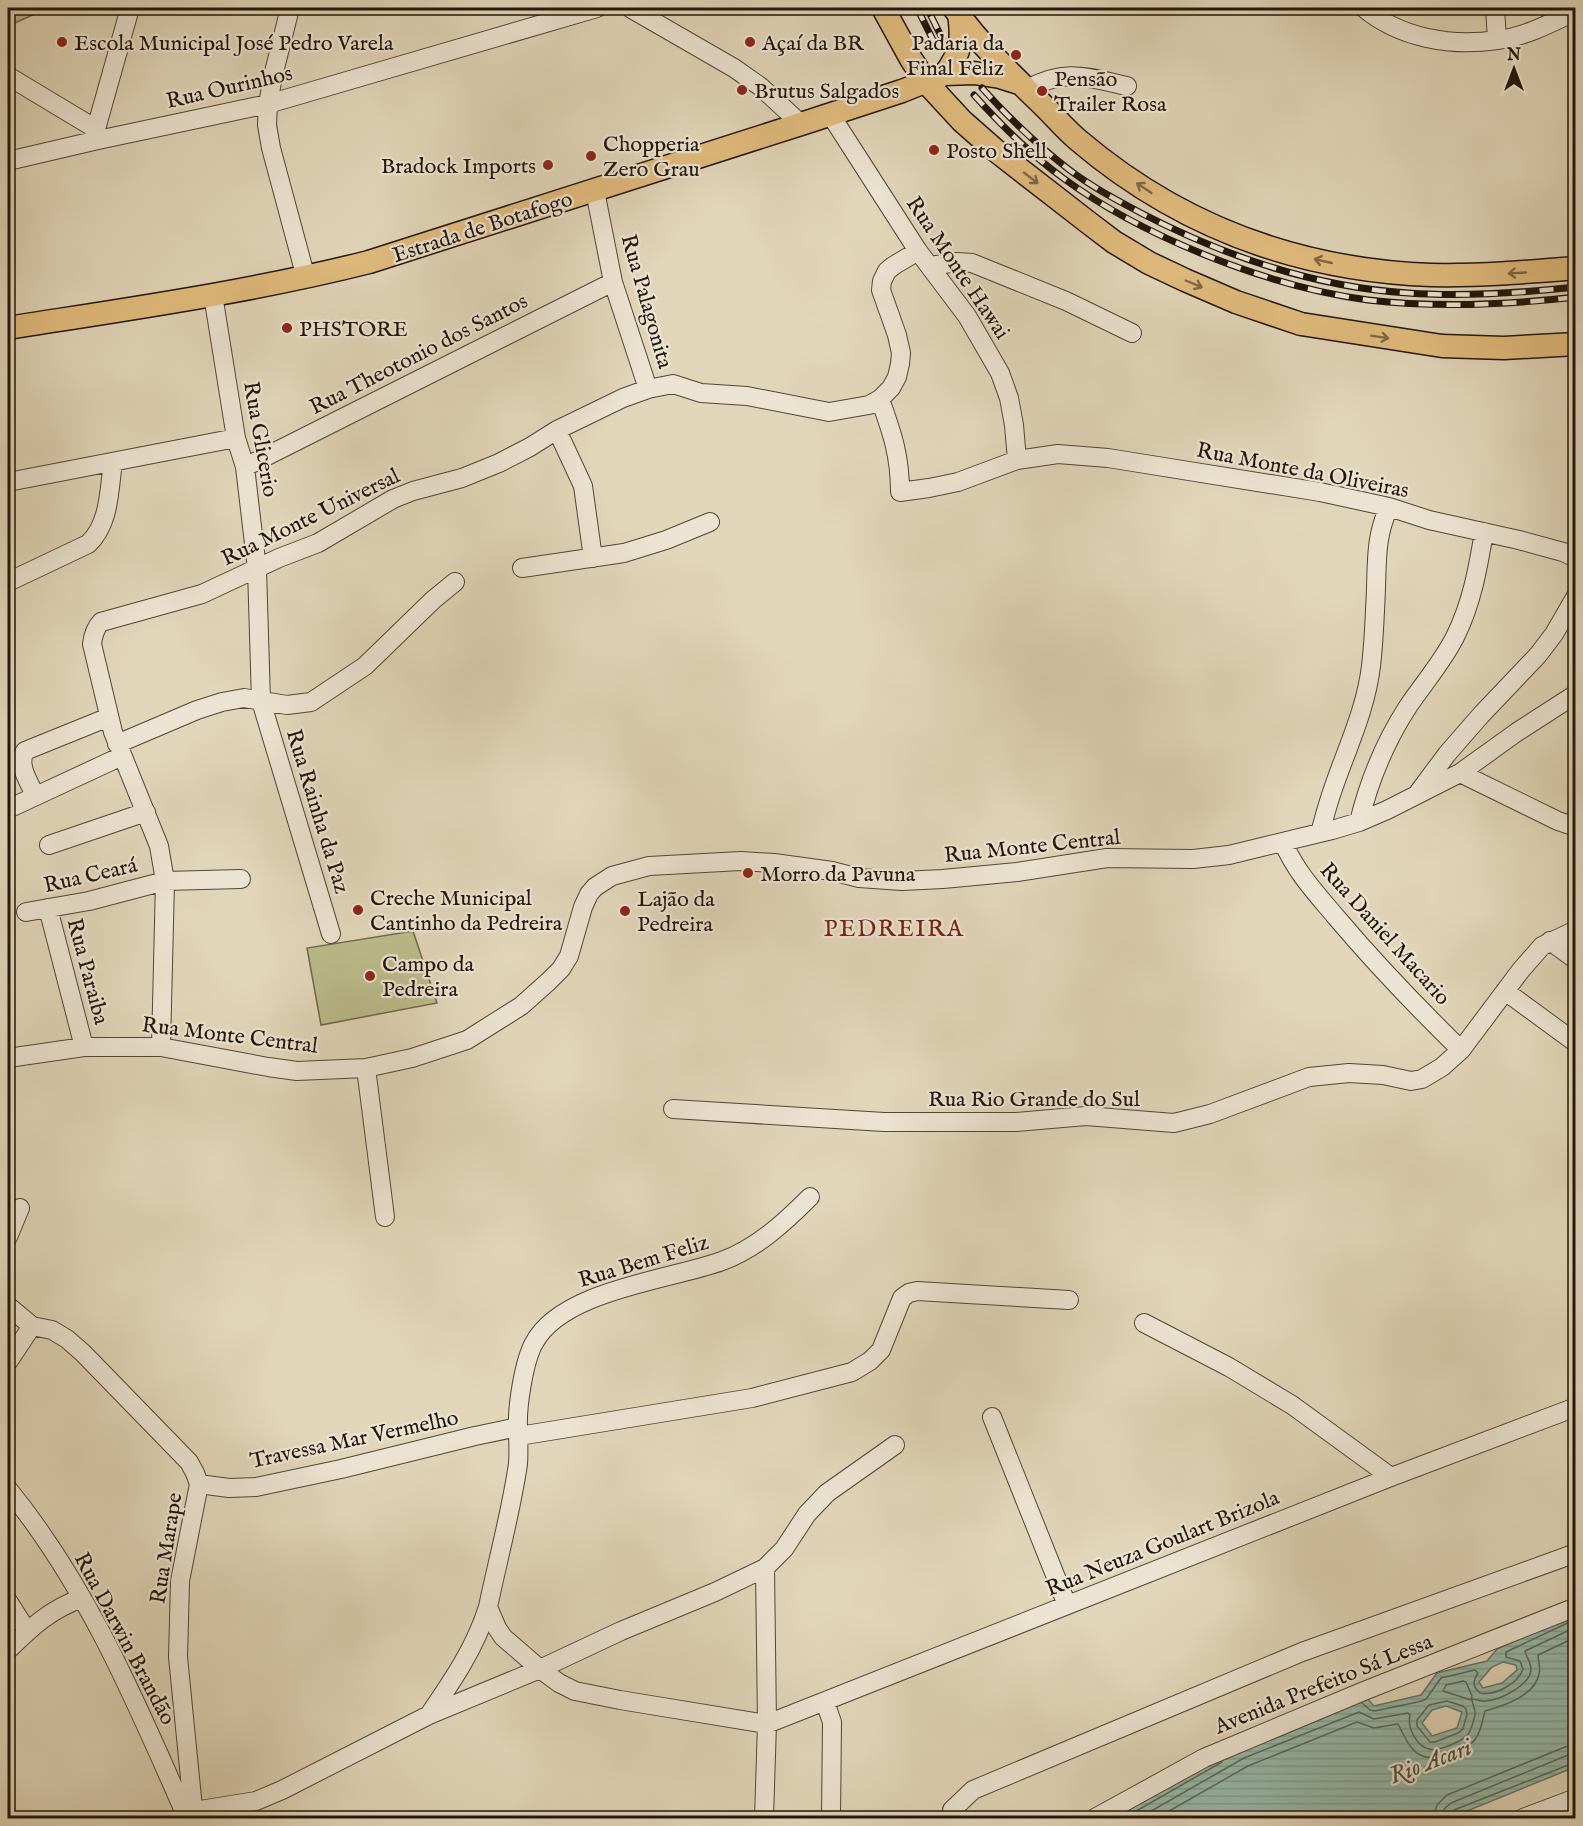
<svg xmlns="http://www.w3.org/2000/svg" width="1583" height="1826" font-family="'IM FELL English',serif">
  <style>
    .green { fill: #bbbc8b; stroke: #6e694a; stroke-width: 1.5 }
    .water { fill: url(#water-rules); stroke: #67786a; stroke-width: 1.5; fill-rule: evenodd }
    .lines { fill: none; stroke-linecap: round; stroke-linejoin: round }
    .shore { stroke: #5c685a; stroke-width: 1.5 }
    .minor-casing { stroke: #514636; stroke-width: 20 }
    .major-casing { stroke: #21160a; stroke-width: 25 }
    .minor { stroke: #ece4d2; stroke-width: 18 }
    .major { stroke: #e1bb7d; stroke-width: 22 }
    .rail-casing { stroke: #21160a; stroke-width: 7 }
    .rail { stroke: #ece4d2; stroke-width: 4.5; stroke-dasharray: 14; stroke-linecap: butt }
    .oneway { stroke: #816844 }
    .poi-dot { fill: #8f2418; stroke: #ece4d2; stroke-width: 2 }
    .labels { text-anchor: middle; stroke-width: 4.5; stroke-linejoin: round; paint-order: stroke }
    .poi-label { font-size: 22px; fill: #21160a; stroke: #ece4d2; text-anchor: start }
    .street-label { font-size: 22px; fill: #21160a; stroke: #ece4d2 }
    .neighbourhood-label { font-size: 24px; letter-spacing: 1.5px; fill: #7a1f14; stroke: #ece4d2 }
    .water-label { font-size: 24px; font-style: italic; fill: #4a4f42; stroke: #ece4d2 }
  </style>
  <defs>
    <pattern id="water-rules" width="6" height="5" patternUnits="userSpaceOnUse" patternTransform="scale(1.5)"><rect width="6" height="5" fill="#96baaa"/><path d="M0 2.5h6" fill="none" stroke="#819f91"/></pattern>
  </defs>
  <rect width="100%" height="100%" fill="#e2d6ba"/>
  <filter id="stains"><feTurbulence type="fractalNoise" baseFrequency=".00333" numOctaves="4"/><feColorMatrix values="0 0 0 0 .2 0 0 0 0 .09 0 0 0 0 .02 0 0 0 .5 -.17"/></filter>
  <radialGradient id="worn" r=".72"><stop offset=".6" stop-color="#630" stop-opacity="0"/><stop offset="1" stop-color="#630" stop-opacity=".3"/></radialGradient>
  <!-- green -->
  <path class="green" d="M 8,8 L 48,8 L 8,26 Z
    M 413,931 L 437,1003 L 321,1025 L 307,948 Z"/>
  <!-- water -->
  <path class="water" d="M 1575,1613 L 1575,1767 L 1450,1818 L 1112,1818 L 1238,1745 L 1364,1695 L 1374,1706 L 1421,1695 L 1437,1673 L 1487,1661 L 1497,1649 ZM 1503,1662 L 1516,1665 L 1517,1670 L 1502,1683 L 1483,1688 L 1479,1682 L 1492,1667 ZM 1446,1706 L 1462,1712 L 1457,1728 L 1432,1736 L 1422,1723 L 1432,1710 Z"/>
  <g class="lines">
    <!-- shore -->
    <path class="shore" d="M 1463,1681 L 1466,1682 L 1472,1696 L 1471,1700 L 1443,1691 L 1446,1685 Z
      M 1447,1701 L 1463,1706 L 1466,1709 L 1467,1714 L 1463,1729 L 1458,1733 L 1435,1742 L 1430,1742 L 1417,1726 L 1417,1720 L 1429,1705 Z
      M 1362,1703 L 1370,1710 L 1375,1711 L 1422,1701 L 1426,1699 L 1441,1678 L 1475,1670 L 1478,1673 C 1473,1681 1472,1686 1480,1693 C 1495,1696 1518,1684 1523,1669 L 1520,1661 L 1506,1657 L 1506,1652 L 1576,1619
      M 1124,1818 L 1222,1762
      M 1139,1818 L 1244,1758 L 1359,1712 L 1374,1719 L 1408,1713 L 1410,1715 C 1407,1727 1416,1746 1429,1749 C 1438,1752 1467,1740 1470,1731 C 1472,1726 1475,1718 1475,1713 C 1475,1707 1472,1704 1472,1699 C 1476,1699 1481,1702 1486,1701 C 1500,1700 1531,1685 1531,1669 C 1531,1662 1526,1657 1525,1651 L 1576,1627
      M 1157,1818 L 1248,1766 L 1357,1722 L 1374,1728 L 1398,1724 C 1411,1750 1418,1765 1450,1754 C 1478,1744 1478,1739 1485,1711 C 1503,1706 1535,1696 1539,1674 C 1541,1668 1538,1661 1538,1655 L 1576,1637
      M 1433,1818 L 1437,1805 L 1447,1795 L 1565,1747 L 1576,1745
      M 1442,1818 L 1444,1809 L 1451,1803 L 1568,1755 L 1576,1754
      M 1450,1818 L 1450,1814 L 1454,1810 L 1576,1762"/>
    <!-- minor casing -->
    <g class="minor-casing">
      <path id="minor" d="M 290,8 L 273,76 L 268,104 L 267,125 L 271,148 L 306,278
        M 630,8 L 734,68 L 761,87 L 801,124
        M 1364,8 C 1400,38 1451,47 1497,40 C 1525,37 1551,23 1576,11
        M 1495,8 L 1497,40
        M 8,76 L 96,129
        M 1027,89 C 1066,68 1086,77 1127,86
        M 830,114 L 918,251 L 967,316 L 1000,373 L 1009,398 L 1014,425 L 1017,460
        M 98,140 L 96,129 L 130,8
        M 8,161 L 98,140 L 268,104 L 597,8
        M 595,191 L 613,282 L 648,389
        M 930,266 L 957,262 L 972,263 L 1066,301 L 1132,333
        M 213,295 L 236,438 L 245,467 L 257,569 L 261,701 L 331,934
        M 880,399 C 892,433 900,455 900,492 L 929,488 L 958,482 L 1017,460 L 1058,454 L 1108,458 L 1320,492 L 1389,507 L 1429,520 L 1519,540 L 1563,552 L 1576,558
        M 557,430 L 583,486 L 593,558
        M 245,467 L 613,282
        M 8,482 L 236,438
        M 522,568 L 624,553 L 666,540 L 710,522
        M 8,582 L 88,544 C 110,524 109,489 113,462
        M 117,744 L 197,710 L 222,702 L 244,698 L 287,705 L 311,702 L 365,666 L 433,600 L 455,582
        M 1460,773 L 1558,821 L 1576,827
        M 1418,793 L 1447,754 L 1481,715 L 1538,655 L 1554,634 L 1576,596
        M 35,795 C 29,782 17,765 25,751 L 109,717
        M 8,809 L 122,756
        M 1359,822 C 1369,781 1386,740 1409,705 C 1424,683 1443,661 1455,637 C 1472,603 1478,568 1484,532
        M 1320,833 C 1324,818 1328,803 1333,789 C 1347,748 1366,709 1371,666 C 1374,640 1375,614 1376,588 C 1377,558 1376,535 1389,507
        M 1283,842 C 1296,872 1315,892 1336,917 C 1375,963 1417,1007 1461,1050
        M 49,845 L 146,812
        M 48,908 L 84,1047
        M 26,912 L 89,901 L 165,881 L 241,879
        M 1550,941 L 1576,960
        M 1505,991 L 1576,1043
        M 161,1047 L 165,881 L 159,846 L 113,732 L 92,644 C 93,636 95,628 101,622 L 202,594 L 279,558 L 318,543 L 393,499 L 413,491 L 462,478 L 499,463 L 530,447 L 557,430 L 623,398 L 648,389 L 673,384 L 701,393 L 747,396 L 829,412 L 869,405 L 880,399 L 891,388 L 897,377 L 900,364 L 901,353 L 897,335 L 881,290 L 882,281 L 887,271 L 893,266 L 918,251
        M 8,1058 L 84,1047 L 161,1047 L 268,1067 L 297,1071 L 366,1068 L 412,1058 L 467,1040 L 521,1006 L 549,981 L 561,969 L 569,956 L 583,907 L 589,894 L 595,887 L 612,876 L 649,866 L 741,861 L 774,863 L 832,871 L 859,878 L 902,881 L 943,879 L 1017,872 L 1107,858 L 1193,859 L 1229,855 L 1332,830 L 1359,822 L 1387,810 L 1460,773 L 1517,732 L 1576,694
        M 366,1068 L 385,1217
        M 673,1109 L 884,1122 L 1016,1122 L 1086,1116 L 1174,1123 L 1210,1114 L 1309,1077 L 1349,1073 L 1383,1075 L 1411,1081 L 1422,1079 L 1442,1067 L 1461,1050 L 1521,970 L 1542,946 L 1576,930
        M 8,1237 L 20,1208
        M 8,1306 L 32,1326 L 52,1330 L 67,1339 L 83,1353 L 189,1462 L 195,1473 L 199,1484 L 180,1581 L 178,1657 L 194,1818
        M 1144,1323 L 1229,1367 L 1292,1405 L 1391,1477
        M 8,1362 L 32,1326
        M 992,1417 L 1067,1605
        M 519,1436 L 752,1398 L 852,1372 L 870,1361 L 881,1350 L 902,1298 L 909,1293 L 917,1291 L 1069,1300
        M 199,1484 L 229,1488 L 256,1487 L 341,1469 L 475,1436 L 518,1427
        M 8,1489 C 88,1587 137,1704 187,1818
        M 8,1601 L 27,1631
        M 488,1607 C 498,1559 511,1512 518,1464 C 519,1452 518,1440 518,1427 C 517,1406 524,1361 534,1343 C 562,1290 670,1280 722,1261 C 757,1248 784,1223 810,1197
        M 8,1650 C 32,1627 49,1610 82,1598
        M 825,1702 L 832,1722 L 831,1818
        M 429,1715 C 453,1680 475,1648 488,1607 L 497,1628 L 503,1637 L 540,1669 L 559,1683 L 575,1691 L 620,1700 L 767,1724 L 1391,1477 L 1576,1407
        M 194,1811 L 256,1801 L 282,1790 L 429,1715 L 540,1669 L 621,1631 L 715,1592 L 765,1568 L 784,1549 L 807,1514 L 827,1493 L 895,1445
        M 764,1818 L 767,1724 L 765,1568
        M 952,1818 L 952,1810 L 973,1790 L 1302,1652 L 1576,1553
        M 1095,1818 L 1204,1758 L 1364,1691 L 1576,1607
        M 1523,1818 L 1576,1798"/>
    </g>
    <!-- major casing -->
    <g class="major-casing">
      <path id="major" d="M 883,8 L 911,59 L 926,82 L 962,121 L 995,150 L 1089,223 L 1114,242 L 1149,263 L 1185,280 L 1236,302 L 1301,324 L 1442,346 L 1504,348 L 1576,344
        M 954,8 C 980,45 1013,76 1046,108 C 1056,118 1066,130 1078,140 C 1179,226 1297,270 1431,275 C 1479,276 1527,272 1576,268
        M 945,74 C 961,52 963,41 959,14
        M 8,328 C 128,309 250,292 369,262 L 801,124 L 902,91 L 945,74 L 974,73 L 1000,77 L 1019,83"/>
    </g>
    <!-- minor -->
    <use href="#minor" class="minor"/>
    <!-- major -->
    <use href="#major" class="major"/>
    <!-- rail casing -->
    <g class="rail-casing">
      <path id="rail" d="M 917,8 L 934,42
        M 931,16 L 942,38
        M 982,88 C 1008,117 1036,144 1067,168 C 1090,186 1115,199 1141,213 C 1224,256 1315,287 1408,293 C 1464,297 1520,293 1576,287
        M 974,95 C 1001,125 1030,154 1063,178 C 1143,237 1269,287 1368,300 C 1438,308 1506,305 1576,297"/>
    </g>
    <!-- rail -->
    <use href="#rail" class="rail"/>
  </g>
  <!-- one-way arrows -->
  <defs><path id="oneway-shaft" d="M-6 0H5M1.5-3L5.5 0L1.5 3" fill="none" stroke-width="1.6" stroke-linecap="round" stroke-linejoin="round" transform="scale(1.5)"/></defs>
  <g class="oneway">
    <use href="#oneway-shaft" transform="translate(1031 178) rotate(38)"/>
    <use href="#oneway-shaft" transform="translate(1144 188) rotate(-146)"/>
    <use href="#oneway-shaft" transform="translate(1323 261) rotate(-167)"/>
    <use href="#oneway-shaft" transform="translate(1517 273) rotate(177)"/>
    <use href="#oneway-shaft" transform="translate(1194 284) rotate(23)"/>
    <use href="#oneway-shaft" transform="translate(1380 337) rotate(9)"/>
  </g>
  <!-- markers -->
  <g class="poi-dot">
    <circle cx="62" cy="42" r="6"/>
    <circle cx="750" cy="42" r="6"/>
    <circle cx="1016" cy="55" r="6"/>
    <circle cx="742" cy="90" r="6"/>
    <circle cx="1042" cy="91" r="6"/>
    <circle cx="934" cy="150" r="6"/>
    <circle cx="591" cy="156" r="6"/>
    <circle cx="548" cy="165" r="6"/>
    <circle cx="287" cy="328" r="6"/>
    <circle cx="748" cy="873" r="6"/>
    <circle cx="358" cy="910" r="6"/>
    <circle cx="625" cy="911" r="6"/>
    <circle cx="370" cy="976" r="6"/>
  </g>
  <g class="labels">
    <!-- poi labels -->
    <g class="poi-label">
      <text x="74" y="50">Escola Municipal José Pedro Varela</text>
      <text x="762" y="50">Açaí da BR</text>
      <text x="1004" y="50" text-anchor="end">Padaria da<tspan x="1004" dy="25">Final Feliz</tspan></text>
      <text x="1054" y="86">Pensão<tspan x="1054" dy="25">Trailer Rosa</tspan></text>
      <text x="754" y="98">Brutus Salgados</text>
      <text x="603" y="151">Chopperia<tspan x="603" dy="25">Zero Grau</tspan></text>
      <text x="946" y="158">Posto Shell</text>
      <text x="536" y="173" text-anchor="end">Bradock Imports</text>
      <text x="299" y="336">PHSTORE</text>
      <text x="760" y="881">Morro da Pavuna</text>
      <text x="370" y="905">Creche Municipal<tspan x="370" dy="25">Cantinho da Pedreira</tspan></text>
      <text x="637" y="906">Lajão da<tspan x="637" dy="25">Pedreira</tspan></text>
      <text x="382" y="971">Campo da<tspan x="382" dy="25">Pedreira</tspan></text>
    </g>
    <!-- street labels -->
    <g class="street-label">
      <text transform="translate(229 86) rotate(-13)" y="8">Rua Ourinhos</text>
      <text transform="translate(482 226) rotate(-18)" y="8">Estrada de Botafogo</text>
      <text transform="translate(959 267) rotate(56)" y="8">Rua Monte Hawai</text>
      <text transform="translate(648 301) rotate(74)" y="8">Rua Palagonita</text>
      <text transform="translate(418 353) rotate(-27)" y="8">Rua Theotonio dos Santos</text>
      <text transform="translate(262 439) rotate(80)" y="8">Rua Glicerio</text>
      <text transform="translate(1303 469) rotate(11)" y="8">Rua Monte da Oliveiras</text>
      <text transform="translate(310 516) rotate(-26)" y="8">Rua Monte Universal</text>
      <text transform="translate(319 811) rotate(73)" y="8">Rua Rainha da Paz</text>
      <text transform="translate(1032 845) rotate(-6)" y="8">Rua Monte Central</text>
      <text transform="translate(90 874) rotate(-13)" y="8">Rua Ceará</text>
      <text transform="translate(1386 933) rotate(48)" y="8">Rua Daniel Macario</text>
      <text transform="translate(89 971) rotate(75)" y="8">Rua Paraiba</text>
      <text transform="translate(230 1034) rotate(7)" y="8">Rua Monte Central</text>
      <text x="1034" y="1106">Rua Rio Grande do Sul</text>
      <text transform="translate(643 1260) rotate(-17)" y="8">Rua Bem Feliz</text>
      <text transform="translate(354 1438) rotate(-12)" y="8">Travessa Mar Vermelho</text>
      <text transform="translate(1162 1542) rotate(-22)" y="8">Rua Neuza Goulart Brizola</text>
      <text transform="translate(165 1548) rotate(-81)" y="8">Rua Marape</text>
      <text transform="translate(126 1638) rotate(62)" y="8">Rua Darwin Brandão</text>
      <text transform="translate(1323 1683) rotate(-22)" y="8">Avenida Prefeito Sá Lessa</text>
    </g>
    <!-- neighbourhood labels -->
    <g class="neighbourhood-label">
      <text x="894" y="936">PEDREIRA</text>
    </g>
    <!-- water labels -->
    <g class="water-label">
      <text transform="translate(1430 1761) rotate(-21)" y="8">Rio Acari</text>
    </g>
  </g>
  <!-- margin -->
  <rect width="1583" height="1826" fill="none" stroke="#e2d6ba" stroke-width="30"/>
  <rect x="9" y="9" width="1565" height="1808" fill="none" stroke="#21160a" stroke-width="3"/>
  <rect x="15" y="15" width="1553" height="1796" fill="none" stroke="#21160a" stroke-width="1.5"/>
  <!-- north arrow -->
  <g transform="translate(1514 69)" stroke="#ece4d2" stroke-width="4.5" paint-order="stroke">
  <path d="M0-4.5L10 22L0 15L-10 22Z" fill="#21160a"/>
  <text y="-9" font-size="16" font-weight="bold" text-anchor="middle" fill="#21160a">N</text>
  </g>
  <rect width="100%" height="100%" filter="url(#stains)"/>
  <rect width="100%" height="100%" fill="url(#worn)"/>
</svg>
